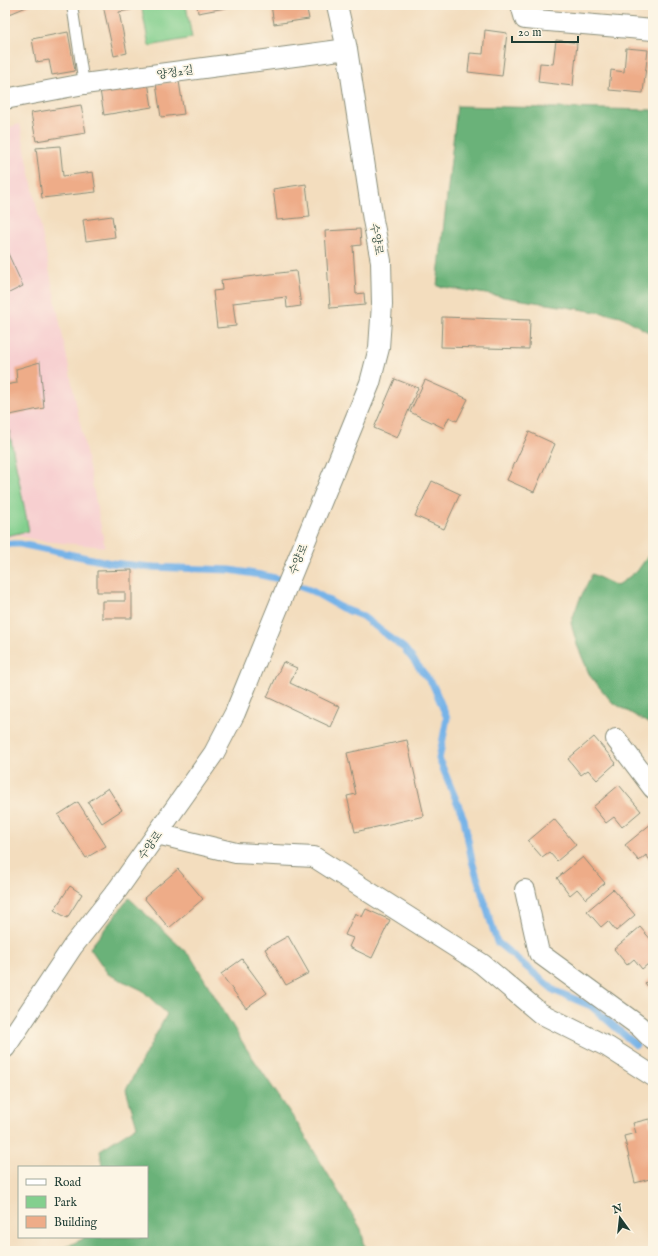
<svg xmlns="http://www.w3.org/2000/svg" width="658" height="1256" font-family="'IM FELL English','Noto Serif KR',serif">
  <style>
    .built { fill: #f7cfd0 }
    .green { fill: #83cf8e; stroke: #518661 }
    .forest { fill: #6ab279; stroke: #447856 }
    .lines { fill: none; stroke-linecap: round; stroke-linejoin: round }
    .stream { stroke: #76b3e8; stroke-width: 7 }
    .building { fill: #eeac88 }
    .service-casing { stroke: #898d79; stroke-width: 12 }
    .minor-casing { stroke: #898d79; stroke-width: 22 }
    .service { stroke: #fff; stroke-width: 10 }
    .minor { stroke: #fff; stroke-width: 20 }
    .labels { text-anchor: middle; stroke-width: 3.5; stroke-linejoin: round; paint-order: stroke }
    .street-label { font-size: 11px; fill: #1f3d34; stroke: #fcf5e5 }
  </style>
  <rect width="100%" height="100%" fill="#fcf5e5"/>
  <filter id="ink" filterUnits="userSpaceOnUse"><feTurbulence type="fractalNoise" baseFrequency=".025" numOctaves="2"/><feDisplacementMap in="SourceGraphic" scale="8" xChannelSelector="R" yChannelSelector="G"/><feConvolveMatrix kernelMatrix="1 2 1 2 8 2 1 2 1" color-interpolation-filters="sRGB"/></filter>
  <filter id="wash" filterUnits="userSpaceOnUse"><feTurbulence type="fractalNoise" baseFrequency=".012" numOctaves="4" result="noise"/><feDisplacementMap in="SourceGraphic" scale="16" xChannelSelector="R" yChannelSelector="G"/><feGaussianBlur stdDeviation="0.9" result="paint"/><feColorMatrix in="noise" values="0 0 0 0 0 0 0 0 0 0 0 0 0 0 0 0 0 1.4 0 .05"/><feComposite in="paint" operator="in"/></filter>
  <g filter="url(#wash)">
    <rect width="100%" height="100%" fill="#f3ddbe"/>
    <!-- built -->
    <path class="built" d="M 20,124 L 105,547 L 43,541 L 18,536 L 5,538 L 5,128 Z"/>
    <!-- green -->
    <path class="green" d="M 165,5 L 186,5 L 192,38 L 149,46 L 142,9 Z
      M 9,430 L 29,531 L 5,536 L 5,431 Z"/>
    <!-- forest -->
    <path class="forest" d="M 457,106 L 653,110 L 653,335 L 621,316 L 437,286 Z
      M 653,549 L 653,726 L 612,702 L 590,676 L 577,645 L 571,623 L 578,603 L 592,574 L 617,586 L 638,570 Z
      M 129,898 L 191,957 L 246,1048 L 297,1123 L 361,1229 L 366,1251 L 56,1251 L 83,1239 L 84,1237 L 147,1237 L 147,1167 L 102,1167 L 100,1150 L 137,1126 L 126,1090 L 167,1014 L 142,990 L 108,974 L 90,948 Z"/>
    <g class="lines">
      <!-- stream -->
      <path class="stream" d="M 5,544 L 20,544 L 111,563 L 151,567 L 230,570 L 261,575 L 279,579 L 312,591 L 342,608 L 362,616 L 404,648 L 433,685 L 447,718 L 439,759 L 464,819 L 472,861 L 497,942 L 555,991 L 591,1006 L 636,1045"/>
    </g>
    <g id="blocks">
      <!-- building -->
      <path class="building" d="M 5,5 L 31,5 L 5,16 Z
        M 103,5 L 134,5 L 135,9 L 119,12 L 127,53 L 114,56 Z
        M 197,5 L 236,5 L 236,6 L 198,13 Z
        M 271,5 L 306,5 L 309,19 L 274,24 Z
        M 485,30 L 507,33 L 502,76 L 468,72 L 470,53 L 483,54 Z
        M 68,32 L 75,71 L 52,75 L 49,60 L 36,62 L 32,39 Z
        M 556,40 L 577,43 L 573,86 L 538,82 L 540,63 L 553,64 Z
        M 626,48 L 648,50 L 643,93 L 609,90 L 611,70 L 624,72 Z
        M 179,81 L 184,114 L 161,117 L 156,84 Z
        M 148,82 L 152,107 L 104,115 L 100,90 Z
        M 81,105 L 86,133 L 36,141 L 31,113 Z
        M 60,146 L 63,176 L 93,172 L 96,192 L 42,198 L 36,148 Z
        M 306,184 L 310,217 L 277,220 L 273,189 Z
        M 112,216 L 115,237 L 86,241 L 83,220 Z
        M 360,229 L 361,245 L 353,246 L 356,294 L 364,293 L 365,305 L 330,308 L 325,231 Z
        M 5,247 L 23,286 L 5,295 Z
        M 296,271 L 301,306 L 287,308 L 286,297 L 233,303 L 236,326 L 217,328 L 213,291 L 222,290 L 221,280 Z
        M 442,317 L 530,320 L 529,349 L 441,347 Z
        M 40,362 L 44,408 L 5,416 L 5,385 L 17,383 L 16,369 Z
        M 395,379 L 418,388 L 397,438 L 374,428 Z
        M 425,380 L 468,399 L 457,421 L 449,417 L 444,428 L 410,412 Z
        M 529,432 L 555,444 L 534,492 L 507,480 Z
        M 432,481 L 460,494 L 444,529 L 415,516 Z
        M 132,570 L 132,618 L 102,618 L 102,601 L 125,601 L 125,592 L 97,592 L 97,571 Z
        M 283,662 L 297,668 L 290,683 L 340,707 L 331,727 L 267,697 Z
        M 594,737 L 616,763 L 597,780 L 588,770 L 581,775 L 568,759 Z
        M 407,740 L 424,816 L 355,832 L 347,796 L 356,794 L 347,753 Z
        M 619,785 L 641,811 L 622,827 L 614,817 L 606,823 L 593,807 Z
        M 108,788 L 122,810 L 102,823 L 88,802 Z
        M 78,802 L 106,846 L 86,858 L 58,815 Z
        M 554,819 L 576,845 L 557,861 L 549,852 L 542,857 L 528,841 Z
        M 652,823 L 653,824 L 653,864 L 646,855 L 639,861 L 625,845 Z
        M 583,857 L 605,883 L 586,899 L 577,889 L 570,895 L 557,878 Z
        M 178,869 L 203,899 L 169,928 L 144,898 Z
        M 70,886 L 82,894 L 67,918 L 54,910 Z
        M 613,889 L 635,915 L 616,931 L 608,921 L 601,927 L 587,911 Z
        M 366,909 L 390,920 L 372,958 L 349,947 L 353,938 L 345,935 L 355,913 L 362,917 Z
        M 640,927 L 653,942 L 653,960 L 642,969 L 634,959 L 627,965 L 614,949 Z
        M 288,936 L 309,973 L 286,985 L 265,949 Z
        M 242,959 L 267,993 L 246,1008 L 221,974 Z
        M 653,976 L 653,993 L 645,983 Z
        M 649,1119 L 651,1128 L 653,1127 L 653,1178 L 635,1183 L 624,1136 L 636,1133 L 633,1123 Z"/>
    </g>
  </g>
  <g filter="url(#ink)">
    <use href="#blocks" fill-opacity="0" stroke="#898d79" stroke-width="1"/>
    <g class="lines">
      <!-- service casing -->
      <g class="service-casing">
        <path id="service" d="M 72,5 L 84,84"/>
      </g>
      <!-- minor casing -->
      <g class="minor-casing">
        <path id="minor" d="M 521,5 L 525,19 L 653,30
          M 5,99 L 84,84 L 347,49
          M 616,739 L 653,788
          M 157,834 L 236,853 L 314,857 L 482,964 L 540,1013 L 608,1047 L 653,1076
          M 525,890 L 539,953 L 639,1026 L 653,1040
          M 5,1048 L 73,946 L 118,889 L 214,753 L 235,713 L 370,383 L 379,348 L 382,304 L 381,261 L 373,220 L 347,49 L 337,5"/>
      </g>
      <!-- service -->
      <use href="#service" class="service"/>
      <!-- minor -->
      <use href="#minor" class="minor"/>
    </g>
  </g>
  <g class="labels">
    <!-- street labels -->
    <g class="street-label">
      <text transform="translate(175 72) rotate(-8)" y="4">양정2길</text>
      <text transform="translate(377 239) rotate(80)" y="4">수양로</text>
      <text transform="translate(298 559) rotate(-67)" y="4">수양로</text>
      <text transform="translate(150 845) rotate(-54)" y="4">수양로</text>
    </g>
  </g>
  <!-- margin -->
  <rect width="658" height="1256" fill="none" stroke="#fcf5e5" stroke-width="20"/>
  <!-- legend -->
  <rect x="18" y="1166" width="130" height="72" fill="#fcf5e5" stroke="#a4ab9e"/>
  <rect x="26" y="1179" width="20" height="6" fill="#ffffff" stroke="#a4ab9e"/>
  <text x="54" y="1186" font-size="12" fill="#1f3d34">Road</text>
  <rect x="26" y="1196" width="20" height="12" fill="#83cf8e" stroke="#a4ab9e"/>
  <text x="54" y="1206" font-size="12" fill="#1f3d34">Park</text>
  <rect x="26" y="1216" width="20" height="12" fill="#eeac88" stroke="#a4ab9e"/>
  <text x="54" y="1226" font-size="12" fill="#1f3d34">Building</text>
  <!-- north arrow -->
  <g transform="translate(620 1218) rotate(345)" stroke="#fcf5e5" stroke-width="3" paint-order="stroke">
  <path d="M0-3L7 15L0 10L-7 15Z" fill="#1f3d34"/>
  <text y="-6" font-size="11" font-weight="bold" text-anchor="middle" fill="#1f3d34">N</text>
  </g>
  <!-- scale -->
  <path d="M512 36v6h66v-6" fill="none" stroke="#1f3d34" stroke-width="2"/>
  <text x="518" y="36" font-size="12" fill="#1f3d34" stroke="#fcf5e5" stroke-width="3" paint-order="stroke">20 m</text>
</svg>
